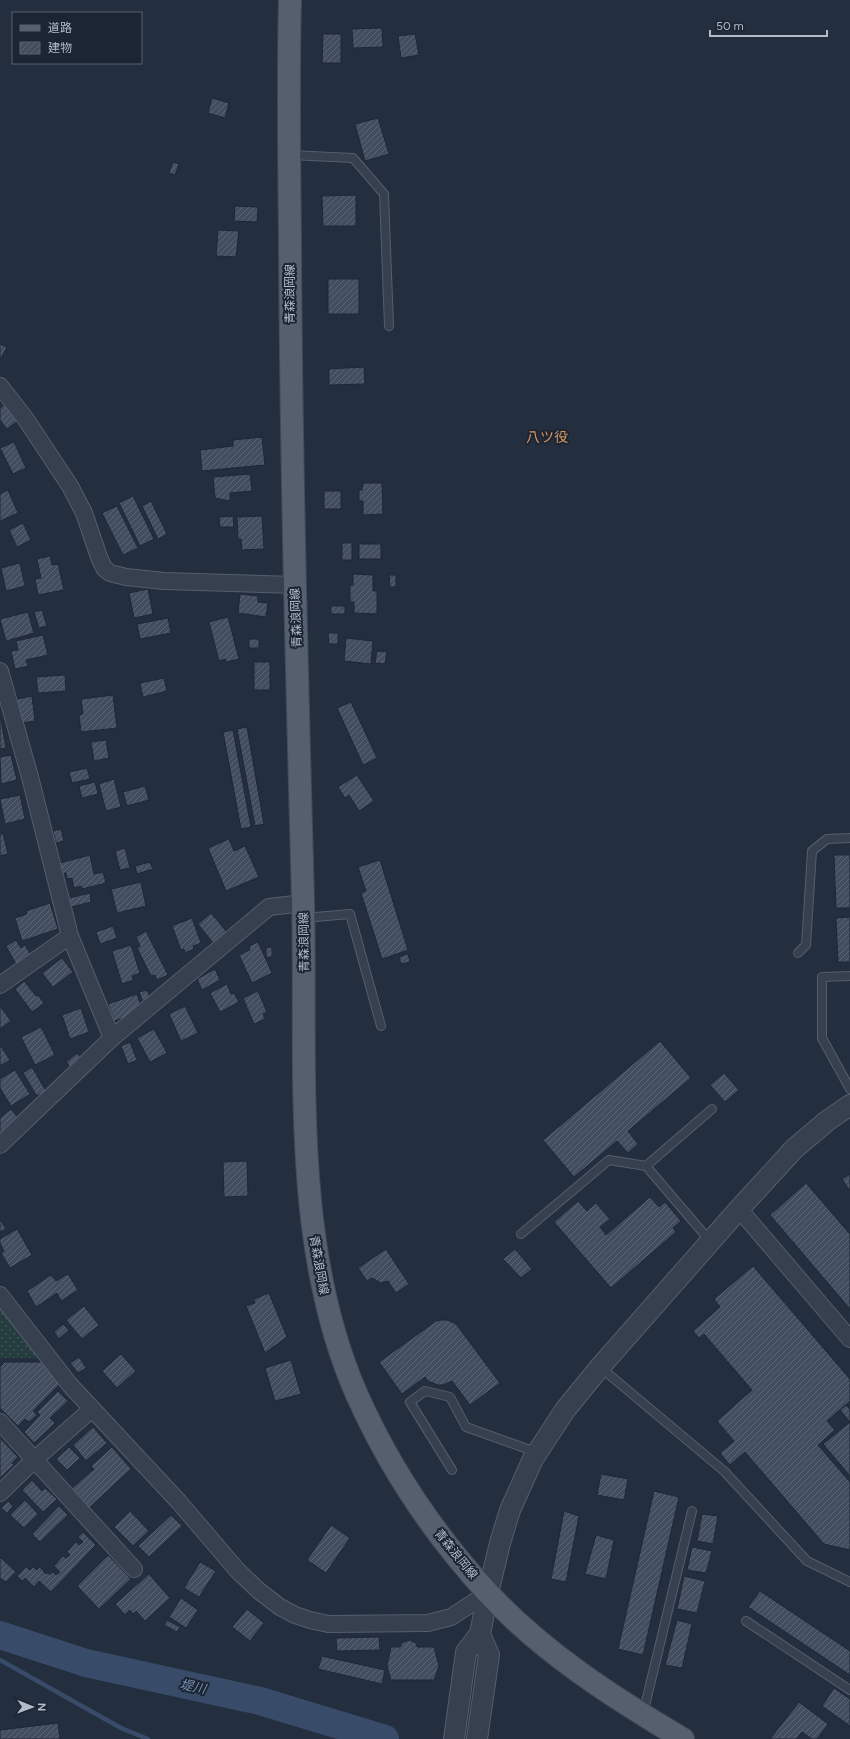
<svg xmlns="http://www.w3.org/2000/svg" width="850" height="1739" font-family="Figtree,'Noto Sans JP',sans-serif">
  <style>
    .park { fill: url(#park-dots) }
    .lines { fill: none; stroke-linecap: round; stroke-linejoin: round }
    .stream { stroke: #384b68; stroke-width: 4.5 }
    .river { stroke: #384b68; stroke-width: 28 }
    .building { fill: url(#building-hatch); stroke: #1e2735 }
    .service-casing { stroke: #555e6c; stroke-width: 10 }
    .minor-casing { stroke: #555e6c; stroke-width: 18 }
    .tertiary-casing { stroke: #555e6c; stroke-width: 22 }
    .primary-casing { stroke: #404957; stroke-width: 24 }
    .service { stroke: #37404e; stroke-width: 8 }
    .minor { stroke: #37404e; stroke-width: 16 }
    .tertiary { stroke: #37404e; stroke-width: 20 }
    .primary { stroke: #555f6e; stroke-width: 22 }
    .labels { text-anchor: middle; stroke-width: 4; stroke-linejoin: round; paint-order: stroke }
    .street-label { font-size: 12px; fill: #b3bbc9; stroke: #1c2533 }
    .water-label { font-size: 13px; font-style: italic; fill: #7a91b2; stroke: #1c2533 }
    .quarter-label { font-size: 14px; fill: #d79660; stroke: #1c2533 }
  </style>
  <defs>
    <pattern id="park-dots" width="8" height="8" patternUnits="userSpaceOnUse"><rect width="8" height="8" fill="#253c3f"/><path d="M2 2h.1M6 6h.1" fill="none" stroke="#425659" stroke-width="1.8" stroke-linecap="round"/></pattern>
    <pattern id="building-hatch" width="6" height="6" patternUnits="userSpaceOnUse"><rect width="6" height="6" fill="#424e60"/><path d="M-1 1l2-2M0 6l6-6M5 7l2-2" fill="none" stroke="#5b6675"/></pattern>
  </defs>
  <rect width="100%" height="100%" fill="#232e3e"/>
  <!-- park -->
  <path class="park" d="M 0,1308 L 38,1358 L 3,1358 L 0,1360 Z"/>
  <g class="lines">
    <!-- stream -->
    <path class="stream" d="M 0,1660 L 121,1728 L 148,1739
      M 368,1739 L 375,1735"/>
    <!-- river -->
    <path class="river" d="M 0,1635 L 86,1663 L 260,1701 L 385,1739"/>
  </g>
  <!-- building -->
  <path class="building" d="M 382,28 L 383,47 L 353,48 L 352,29 Z
    M 323,34 L 341,34 L 341,63 L 322,63 Z
    M 415,34 L 419,55 L 401,58 L 398,36 Z
    M 212,98 L 229,103 L 225,118 L 208,113 Z
    M 378,118 L 389,154 L 365,161 L 355,124 Z
    M 173,162 L 179,164 L 175,175 L 169,173 Z
    M 356,195 L 356,226 L 323,226 L 322,196 Z
    M 235,206 L 258,207 L 257,222 L 234,221 Z
    M 218,230 L 239,231 L 236,257 L 216,256 Z
    M 328,279 L 359,279 L 359,314 L 328,314 Z
    M 0,344 L 7,347 L 0,360 Z
    M 364,367 L 365,384 L 329,385 L 329,369 Z
    M 5,404 L 18,421 L 7,429 L 0,420 L 0,408 Z
    M 262,437 L 265,465 L 202,471 L 200,450 L 233,446 L 233,440 Z
    M 14,442 L 26,468 L 13,474 L 0,448 Z
    M 250,474 L 252,491 L 230,493 L 230,501 L 215,498 L 213,477 Z
    M 363,483 L 382,483 L 383,514 L 363,515 L 363,501 L 359,501 L 359,490 L 362,490 Z
    M 8,490 L 18,513 L 0,521 L 0,494 Z
    M 324,491 L 341,491 L 341,509 L 324,509 Z
    M 133,496 L 154,539 L 140,546 L 119,503 Z
    M 151,501 L 167,534 L 158,539 L 142,506 Z
    M 117,506 L 138,548 L 123,555 L 102,513 Z
    M 233,516 L 234,527 L 220,527 L 219,517 Z
    M 262,516 L 264,549 L 242,550 L 241,539 L 238,539 L 237,517 Z
    M 23,523 L 31,540 L 17,547 L 9,530 Z
    M 342,543 L 352,543 L 352,560 L 342,560 Z
    M 359,544 L 381,544 L 381,559 L 359,559 Z
    M 50,556 L 52,565 L 58,564 L 64,590 L 38,595 L 35,579 L 41,578 L 37,559 Z
    M 20,563 L 25,586 L 6,591 L 1,568 Z
    M 353,574 L 373,575 L 373,591 L 377,591 L 377,614 L 354,613 L 354,602 L 350,602 L 350,585 L 353,585 Z
    M 389,575 L 396,575 L 396,587 L 390,587 Z
    M 148,589 L 153,614 L 134,618 L 129,593 Z
    M 240,594 L 258,596 L 258,602 L 268,603 L 266,617 L 238,613 Z
    M 331,606 L 345,606 L 345,614 L 331,614 Z
    M 42,610 L 47,626 L 39,628 L 34,612 Z
    M 28,612 L 34,633 L 6,641 L 0,619 Z
    M 228,617 L 239,659 L 226,662 L 225,659 L 219,661 L 209,622 Z
    M 168,618 L 171,633 L 140,639 L 137,624 Z
    M 328,633 L 338,633 L 338,644 L 329,644 Z
    M 43,635 L 48,655 L 26,660 L 28,666 L 15,669 L 11,651 L 18,650 L 16,641 Z
    M 346,638 L 373,641 L 371,664 L 344,661 Z
    M 249,639 L 259,639 L 259,648 L 249,648 Z
    M 377,651 L 387,652 L 385,664 L 375,663 Z
    M 254,662 L 270,662 L 270,690 L 254,690 Z
    M 65,675 L 66,691 L 38,693 L 36,677 Z
    M 164,678 L 167,691 L 143,697 L 140,683 Z
    M 113,695 L 117,728 L 81,732 L 79,715 L 83,714 L 81,699 Z
    M 32,696 L 35,721 L 21,723 L 17,699 Z
    M 351,702 L 377,758 L 363,765 L 337,708 Z
    M 0,719 L 1,719 L 6,748 L 0,749 Z
    M 247,727 L 264,824 L 255,826 L 237,729 Z
    M 233,730 L 251,827 L 241,829 L 223,732 Z
    M 106,740 L 109,758 L 94,761 L 91,742 Z
    M 11,755 L 17,780 L 1,784 L 0,757 Z
    M 87,768 L 90,779 L 72,783 L 69,772 Z
    M 357,775 L 374,801 L 359,811 L 349,795 L 345,798 L 338,787 Z
    M 114,779 L 121,807 L 106,811 L 99,784 Z
    M 95,782 L 98,794 L 82,798 L 79,786 Z
    M 145,786 L 149,800 L 127,806 L 123,792 Z
    M 20,795 L 25,819 L 5,824 L 0,799 Z
    M 61,829 L 64,841 L 56,843 L 53,831 Z
    M 3,833 L 8,854 L 0,856 L 0,834 Z
    M 229,839 L 234,851 L 245,846 L 259,877 L 226,891 L 208,848 Z
    M 125,848 L 130,868 L 120,870 L 115,851 Z
    M 90,855 L 94,874 L 103,872 L 106,883 L 82,889 L 81,886 L 74,888 L 72,878 L 67,879 L 66,873 L 59,874 L 56,864 Z
    M 834,855 L 850,855 L 850,908 L 836,908 Z
    M 380,860 L 408,950 L 382,959 L 361,893 L 366,891 L 358,867 Z
    M 150,862 L 153,869 L 137,874 L 135,866 Z
    M 141,882 L 146,906 L 117,913 L 111,889 Z
    M 90,893 L 91,902 L 71,907 L 69,898 Z
    M 50,903 L 58,929 L 22,941 L 15,918 L 27,914 L 26,911 Z
    M 211,913 L 227,932 L 214,944 L 198,924 Z
    M 850,917 L 850,962 L 838,962 L 836,918 Z
    M 192,918 L 201,943 L 193,946 L 194,949 L 185,953 L 184,949 L 181,950 L 172,926 Z
    M 113,926 L 117,938 L 100,944 L 96,932 Z
    M 146,931 L 168,975 L 157,980 L 155,975 L 151,976 L 137,948 L 140,946 L 136,937 Z
    M 16,940 L 21,948 L 25,945 L 31,955 L 16,964 L 6,946 Z
    M 258,942 L 272,973 L 252,983 L 239,955 L 250,950 L 249,946 Z
    M 131,945 L 140,973 L 132,976 L 133,980 L 122,984 L 112,951 Z
    M 272,947 L 272,957 L 266,957 L 266,948 Z
    M 408,954 L 410,962 L 401,964 L 399,957 Z
    M 62,958 L 73,972 L 53,987 L 42,973 Z
    M 215,969 L 220,980 L 202,990 L 197,979 Z
    M 24,981 L 36,996 L 38,995 L 44,1003 L 32,1012 L 15,989 Z
    M 227,984 L 231,994 L 234,993 L 239,1002 L 220,1012 L 210,993 Z
    M 147,990 L 151,999 L 143,1002 L 139,992 Z
    M 258,991 L 267,1012 L 263,1014 L 265,1019 L 254,1024 L 243,998 Z
    M 137,994 L 142,1009 L 134,1015 L 114,1021 L 108,1004 Z
    M 0,1006 L 11,1021 L 0,1029 Z
    M 185,1006 L 198,1033 L 181,1041 L 169,1014 Z
    M 81,1008 L 89,1032 L 70,1039 L 62,1015 Z
    M 41,1027 L 55,1055 L 35,1065 L 21,1037 Z
    M 154,1029 L 167,1053 L 150,1062 L 137,1038 Z
    M 660,1041 L 691,1078 L 628,1131 L 638,1144 L 628,1153 L 617,1141 L 574,1177 L 543,1140 Z
    M 130,1042 L 137,1060 L 128,1064 L 121,1046 Z
    M 0,1045 L 10,1060 L 0,1066 Z
    M 77,1053 L 82,1059 L 72,1069 L 66,1062 Z
    M 32,1067 L 46,1091 L 37,1096 L 23,1073 Z
    M 15,1070 L 30,1094 L 11,1106 L 0,1088 L 0,1079 Z
    M 724,1073 L 739,1090 L 725,1102 L 710,1085 Z
    M 11,1109 L 19,1119 L 0,1134 L 0,1118 Z
    M 247,1161 L 248,1196 L 224,1197 L 223,1162 Z
    M 850,1174 L 850,1191 L 842,1179 Z
    M 806,1183 L 850,1234 L 850,1309 L 770,1215 Z
    M 650,1197 L 659,1207 L 665,1202 L 681,1221 L 673,1228 L 676,1232 L 611,1288 L 554,1222 L 578,1201 L 587,1211 L 596,1203 L 610,1219 L 600,1227 L 606,1235 Z
    M 0,1219 L 6,1229 L 0,1232 Z
    M 17,1229 L 32,1255 L 10,1268 L 1,1253 L 4,1251 L 0,1243 L 0,1239 Z
    M 386,1249 L 409,1284 L 396,1293 L 388,1281 L 381,1283 L 372,1278 L 367,1281 L 358,1268 Z
    M 515,1249 L 532,1269 L 521,1278 L 503,1259 Z
    M 753,1266 L 850,1379 L 850,1401 L 827,1421 L 835,1430 L 818,1445 L 850,1482 L 850,1550 L 824,1544 L 745,1452 L 730,1465 L 720,1453 L 734,1441 L 717,1421 L 752,1390 L 704,1334 L 699,1338 L 693,1331 L 720,1307 L 714,1299 Z
    M 68,1274 L 78,1290 L 61,1301 L 57,1293 L 36,1307 L 27,1291 L 51,1275 L 56,1281 Z
    M 269,1293 L 287,1337 L 265,1353 L 246,1306 L 255,1303 L 254,1299 Z
    M 84,1306 L 99,1325 L 82,1339 L 66,1320 Z
    M 441,1320 L 447,1320 L 456,1324 L 500,1383 L 470,1405 L 452,1381 L 443,1385 L 438,1385 L 428,1381 L 425,1377 L 402,1394 L 379,1362 L 436,1321 Z
    M 63,1324 L 69,1330 L 59,1339 L 54,1332 Z
    M 121,1354 L 136,1371 L 117,1388 L 102,1371 Z
    M 79,1357 L 86,1368 L 78,1373 L 70,1363 Z
    M 291,1360 L 301,1394 L 275,1401 L 265,1368 Z
    M 5,1362 L 43,1362 L 62,1382 L 33,1411 L 37,1415 L 29,1422 L 25,1419 L 18,1426 L 0,1408 L 0,1367 Z
    M 58,1391 L 68,1401 L 50,1418 L 55,1423 L 34,1443 L 24,1432 L 40,1415 L 37,1412 Z
    M 846,1405 L 850,1409 L 850,1476 L 823,1444 L 850,1422 L 840,1410 Z
    M 93,1427 L 107,1443 L 86,1461 L 73,1445 Z
    M 0,1438 L 18,1457 L 12,1463 L 14,1465 L 0,1478 Z
    M 69,1447 L 80,1458 L 67,1470 L 56,1459 Z
    M 112,1447 L 131,1469 L 89,1508 L 71,1489 L 94,1469 L 91,1466 Z
    M 601,1474 L 628,1479 L 624,1500 L 597,1495 Z
    M 32,1480 L 42,1491 L 45,1488 L 57,1499 L 43,1512 L 22,1490 Z
    M 654,1491 L 679,1497 L 643,1655 L 618,1649 Z
    M 25,1500 L 38,1514 L 24,1528 L 10,1515 Z
    M 8,1501 L 13,1506 L 7,1513 L 1,1508 Z
    M 59,1506 L 68,1515 L 40,1542 L 32,1534 Z
    M 130,1511 L 149,1531 L 133,1546 L 114,1527 Z
    M 564,1511 L 579,1516 L 566,1582 L 551,1579 Z
    M 702,1514 L 718,1516 L 713,1544 L 697,1541 Z
    M 171,1515 L 182,1526 L 149,1557 L 138,1546 Z
    M 331,1525 L 350,1538 L 326,1573 L 307,1560 Z
    M 83,1532 L 96,1545 L 51,1592 L 39,1581 L 34,1587 L 25,1578 L 22,1581 L 17,1576 L 26,1567 L 30,1570 L 33,1567 L 37,1570 L 40,1567 L 46,1574 L 48,1572 L 50,1575 L 53,1572 L 56,1575 L 60,1572 L 54,1566 L 63,1556 L 66,1558 L 70,1555 L 67,1552 L 76,1542 L 79,1545 L 83,1542 L 78,1537 Z
    M 596,1535 L 614,1540 L 606,1579 L 585,1574 Z
    M 692,1547 L 712,1551 L 706,1573 L 687,1570 Z
    M 108,1555 L 131,1579 L 99,1609 L 77,1586 Z
    M 0,1557 L 16,1572 L 6,1582 L 0,1578 Z
    M 200,1562 L 216,1571 L 199,1597 L 184,1588 Z
    M 149,1574 L 170,1598 L 145,1621 L 136,1611 L 133,1614 L 130,1610 L 125,1615 L 115,1604 Z
    M 684,1576 L 705,1581 L 697,1613 L 677,1609 Z
    M 760,1591 L 850,1651 L 850,1675 L 748,1607 Z
    M 181,1598 L 198,1610 L 186,1628 L 169,1617 Z
    M 247,1609 L 264,1623 L 250,1641 L 232,1627 Z
    M 167,1620 L 180,1627 L 177,1632 L 164,1625 Z
    M 677,1620 L 692,1624 L 682,1668 L 665,1665 Z
    M 379,1637 L 380,1650 L 337,1651 L 336,1638 Z
    M 409,1640 L 416,1643 L 417,1647 L 434,1647 L 439,1666 L 434,1680 L 391,1680 L 387,1666 L 391,1647 L 400,1647 L 402,1643 Z
    M 322,1656 L 385,1670 L 382,1684 L 318,1669 Z
    M 834,1688 L 850,1699 L 850,1726 L 822,1706 Z
    M 799,1702 L 828,1724 L 817,1739 L 812,1739 L 802,1732 L 796,1739 L 770,1739 Z
    M 58,1723 L 60,1739 L 0,1739 L 0,1730 Z"/>
  <g class="lines">
    <!-- service casing -->
    <g class="service-casing">
      <path id="service" d="M 290,155 L 353,158 L 384,194 L 389,326
        M 304,918 L 350,914 L 381,1026
        M 798,953 L 806,945 L 812,851 L 827,839 L 850,838
        M 850,976 L 822,977 L 822,1038 L 850,1089
        M 646,1166 L 712,1109
        M 521,1234 L 609,1160 L 646,1166 L 710,1241
        M 600,1367 L 724,1471 L 807,1561 L 850,1582
        M 452,1470 L 410,1402 L 425,1391 L 450,1397 L 466,1427 L 536,1452
        M 746,1621 L 850,1690
        M 643,1714 L 692,1511"/>
    </g>
    <!-- minor casing -->
    <g class="minor-casing">
      <path id="minor" d="M 0,386 L 25,418 L 70,486 L 84,513 L 99,557 L 104,568 L 110,573 L 126,577 L 164,581 L 295,585
        M 0,671 L 30,777 L 70,936 L 112,1038
        M 0,985 L 70,936
        M 0,1145 L 112,1038 L 269,907 L 303,903
        M 739,1209 L 850,1339
        M 0,1295 L 70,1385 L 179,1502 L 237,1570 L 259,1591 L 280,1607 L 295,1615 L 310,1620 L 328,1624 L 428,1623 L 451,1617 L 488,1593
        M 0,1422 L 134,1569
        M 0,1493 L 34,1460 L 92,1409"/>
    </g>
    <!-- tertiary casing -->
    <g class="tertiary-casing">
      <path id="tertiary" d="M 454,1739 L 466,1652 L 480,1634 L 488,1593 L 500,1543 L 510,1510 L 533,1459 L 565,1410 L 600,1367 L 739,1209 L 794,1149 L 827,1121 L 850,1105
        M 477,1739 L 489,1655 L 480,1634"/>
    </g>
    <!-- primary casing -->
    <g class="primary-casing">
      <path id="primary" d="M 290,0 C 288,79 289,158 290,237 C 291,458 297,679 303,900 C 307,1061 290,1244 357,1395 C 389,1467 434,1534 487,1592 C 542,1652 614,1698 683,1739"/>
    </g>
    <!-- service -->
    <use href="#service" class="service"/>
    <!-- minor -->
    <use href="#minor" class="minor"/>
    <!-- tertiary -->
    <use href="#tertiary" class="tertiary"/>
    <!-- primary -->
    <use href="#primary" class="primary"/>
  </g>
  <g class="labels">
    <!-- street labels -->
    <g class="street-label">
      <text transform="translate(290 294) rotate(-90)" y="4">青森浪岡線</text>
      <text transform="translate(296 618) rotate(-92)" y="4">青森浪岡線</text>
      <text transform="translate(304 942) rotate(-91)" y="4">青森浪岡線</text>
      <text transform="translate(319 1265) rotate(80)" y="4">青森浪岡線</text>
      <text transform="translate(456 1554) rotate(51)" y="4">青森浪岡線</text>
    </g>
    <!-- water labels -->
    <g class="water-label">
      <text transform="translate(193 1686) rotate(12)" y="5">堤川</text>
    </g>
    <!-- quarter labels -->
    <g class="quarter-label">
      <text x="547" y="442">八ツ役</text>
    </g>
  </g>
  <!-- legend -->
  <rect x="12" y="12" width="130" height="52" fill="#1c2533" stroke="#58616f"/>
  <rect x="20" y="25" width="20" height="6" fill="#555f6e" stroke="#58616f"/>
  <text x="48" y="32" font-size="12" fill="#b3bbc9">道路</text>
  <rect x="20" y="42" width="20" height="12" fill="url(#building-hatch)" stroke="#58616f"/>
  <text x="48" y="52" font-size="12" fill="#b3bbc9">建物</text>
  <!-- north arrow -->
  <g transform="translate(32 1707) rotate(91)" stroke="#1c2533" stroke-width="3" paint-order="stroke">
  <path d="M0-3L7 15L0 10L-7 15Z" fill="#b3bbc9"/>
  <text y="-6" font-size="11" font-weight="bold" text-anchor="middle" fill="#b3bbc9">N</text>
  </g>
  <!-- scale -->
  <path d="M710 30v6h117v-6" fill="none" stroke="#b3bbc9" stroke-width="2"/>
  <text x="716" y="30" font-size="12" fill="#b3bbc9" stroke="#1c2533" stroke-width="3" paint-order="stroke">50 m</text>
</svg>
